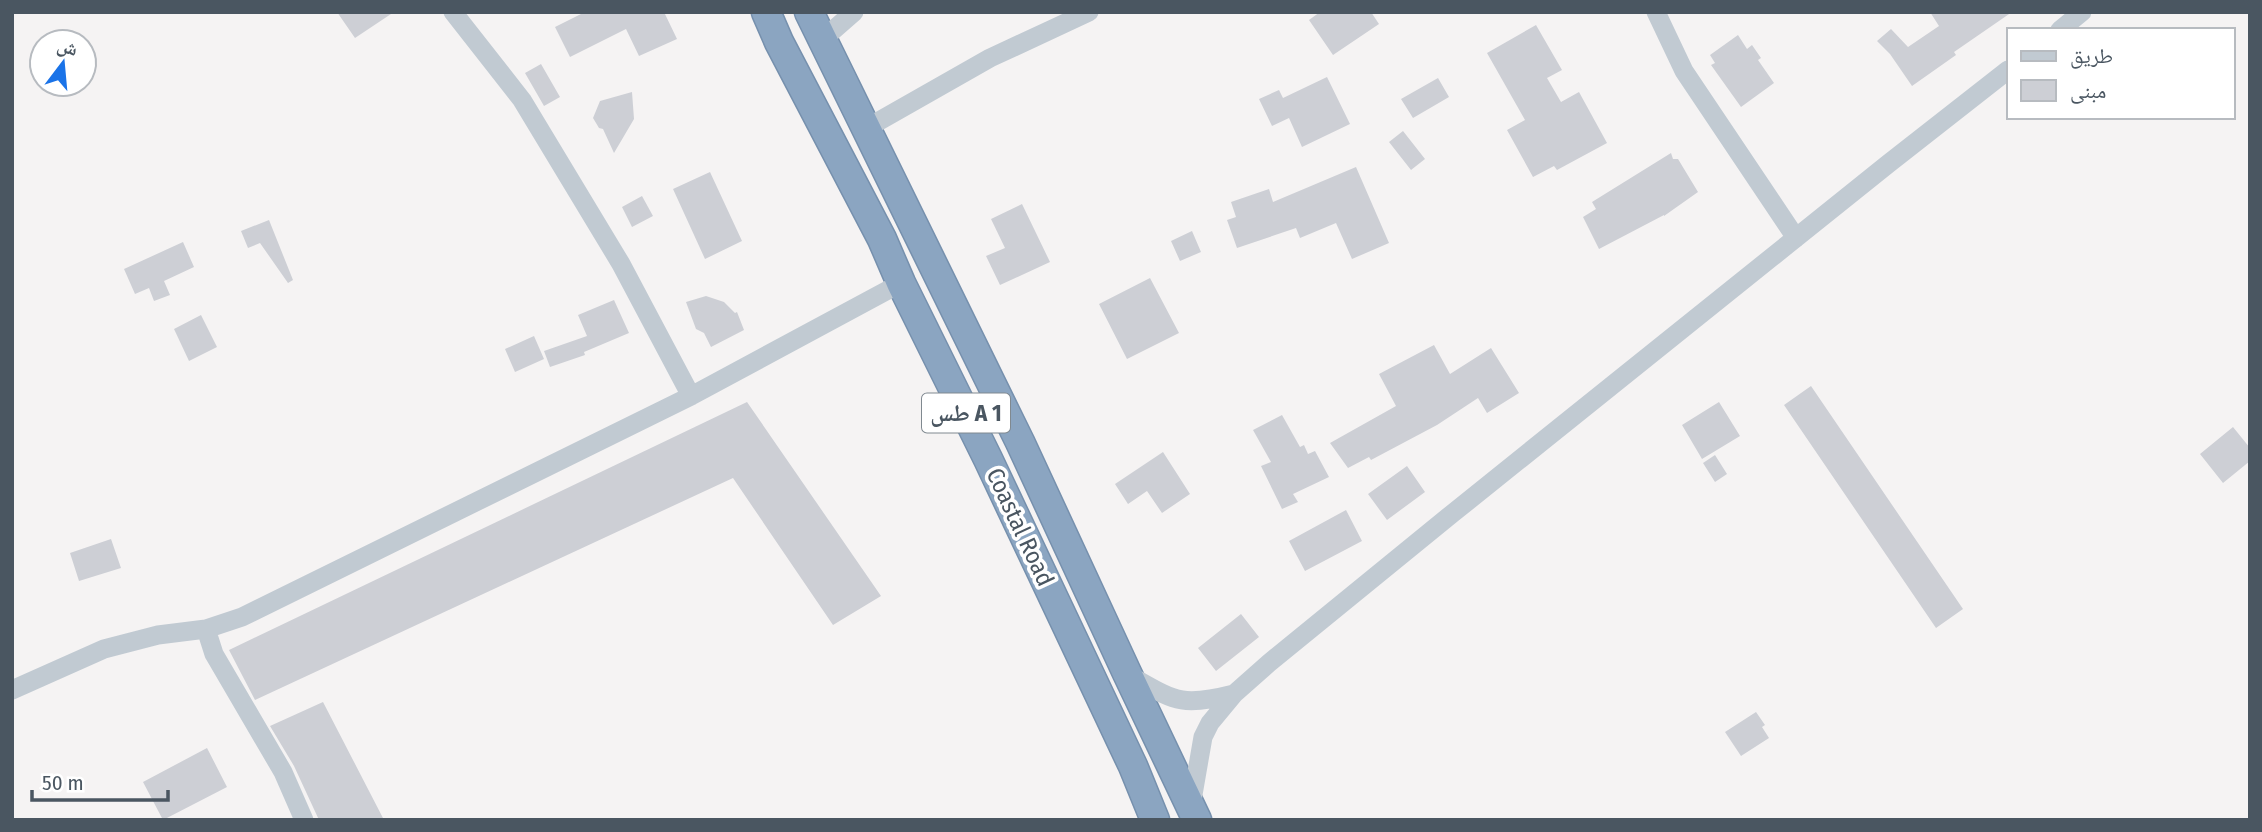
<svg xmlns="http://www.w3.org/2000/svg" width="2262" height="832" font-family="'Fira Sans Condensed','Noto Naskh Arabic',sans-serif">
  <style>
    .building { fill: #cdcfd5 }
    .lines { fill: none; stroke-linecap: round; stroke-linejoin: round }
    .highway-casing { stroke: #7690ad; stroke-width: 31 }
    .minor { stroke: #c1cad2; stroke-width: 19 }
    .highway { stroke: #8ba5c1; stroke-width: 28 }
    .labels { text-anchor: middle; stroke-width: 7; stroke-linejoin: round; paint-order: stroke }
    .shield { fill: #fff; stroke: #808990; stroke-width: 2 }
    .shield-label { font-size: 23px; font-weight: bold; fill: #4a5661 }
    .street-label { font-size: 24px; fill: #4a5661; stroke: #fff }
  </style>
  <rect width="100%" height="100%" fill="#f5f3f3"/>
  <!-- building -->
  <path class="building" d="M 337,12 L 394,12 L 355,38 Z
    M 585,12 L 664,12 L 677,39 L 639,56 L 626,29 L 570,57 L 555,27 Z
    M 1320,12 L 1371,12 L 1379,24 L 1333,55 L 1309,20 Z
    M 1930,12 L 2012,12 L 1954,52 L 1956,55 L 1912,86 L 1890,54 L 1877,41 L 1891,29 L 1908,47 L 1939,26 Z
    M 1536,25 L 1562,70 L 1547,78 L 1561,102 L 1579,92 L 1607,143 L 1557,170 L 1554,166 L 1533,177 L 1507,130 L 1525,120 L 1487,53 Z
    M 1738,35 L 1747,49 L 1752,45 L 1761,58 L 1758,60 L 1774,83 L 1741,107 L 1711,65 L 1715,63 L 1710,55 Z
    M 541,64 L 560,97 L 544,106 L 525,73 Z
    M 1327,77 L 1350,124 L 1302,147 L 1289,118 L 1272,126 L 1259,99 L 1279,90 L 1283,98 Z
    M 1438,78 L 1449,97 L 1413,118 L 1401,99 Z
    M 632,92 L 634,119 L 614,153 L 603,129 L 599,128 L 593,118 L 600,101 Z
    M 1403,131 L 1425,159 L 1411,170 L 1389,142 Z
    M 1671,153 L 1673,159 L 1678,159 L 1698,192 L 1664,216 L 1664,215 L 1599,249 L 1583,217 L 1596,209 L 1592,202 Z
    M 1356,167 L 1389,243 L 1352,259 L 1336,223 L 1300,238 L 1296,228 L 1237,248 L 1227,220 L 1236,217 L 1231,202 L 1269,189 L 1273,202 Z
    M 710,172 L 742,241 L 705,259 L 673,189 Z
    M 642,196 L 653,216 L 632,227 L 622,207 Z
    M 1022,204 L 1050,262 L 1000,285 L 986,256 L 1005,248 L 991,219 Z
    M 269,220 L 293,280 L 288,283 L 260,243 L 248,248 L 241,231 Z
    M 1192,231 L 1201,252 L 1180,261 L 1171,241 Z
    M 183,242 L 194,267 L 164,281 L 170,295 L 154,301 L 149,288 L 135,294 L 124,269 Z
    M 1150,278 L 1179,333 L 1127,359 L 1099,304 Z
    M 706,296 L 724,302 L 735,313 L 737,312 L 744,330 L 711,347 L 704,333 L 696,329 L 686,302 Z
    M 614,300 L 629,333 L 584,352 L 585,355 L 550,367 L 544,351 L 587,336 L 578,315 Z
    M 201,315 L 217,347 L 189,361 L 174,329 Z
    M 534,336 L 544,359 L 515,372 L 505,349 Z
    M 1434,345 L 1450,374 L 1491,348 L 1519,393 L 1487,413 L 1478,398 L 1437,425 L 1371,460 L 1369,457 L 1348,468 L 1330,443 L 1396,406 L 1379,374 Z
    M 1811,386 L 1963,609 L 1936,628 L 1784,405 Z
    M 747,402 L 881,596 L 833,625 L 733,478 L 255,700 L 229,650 Z
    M 1719,402 L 1740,436 L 1702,459 L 1682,425 Z
    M 1282,415 L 1300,447 L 1304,445 L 1308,454 L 1315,451 L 1329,477 L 1293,494 L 1298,502 L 1282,509 L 1261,466 L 1271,462 L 1253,430 Z
    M 2233,427 L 2250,448 L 2250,461 L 2223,483 L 2200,454 Z
    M 1163,452 L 1190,494 L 1162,513 L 1147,491 L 1128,504 L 1115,484 Z
    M 1715,455 L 1727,474 L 1715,482 L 1703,463 Z
    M 1407,466 L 1425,492 L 1387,520 L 1368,494 Z
    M 1346,510 L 1362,541 L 1305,571 L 1289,541 Z
    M 111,539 L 121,568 L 79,581 L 70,553 Z
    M 1241,614 L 1259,637 L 1216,671 L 1198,648 Z
    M 323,702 L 384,820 L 319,820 L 294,766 L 270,726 Z
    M 1756,712 L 1765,725 L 1762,727 L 1769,738 L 1741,756 L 1725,732 Z
    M 207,748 L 227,787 L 163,820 L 143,782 Z"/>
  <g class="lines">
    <!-- highway casing -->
    <g class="highway-casing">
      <path id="highway" d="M 766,12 L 779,42 L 882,239 L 901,283 L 988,459 L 1133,766 L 1155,820
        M 809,12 L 1020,442 L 1127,673 L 1197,820"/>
    </g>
    <!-- minor -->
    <path class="minor" d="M 453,12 L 522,100 L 621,264 L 691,396
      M 1656,12 L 1684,71 L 1796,238
      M 2060,30 L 2082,12
      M 822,40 L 854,12
      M 865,129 L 990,58 L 1089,12
      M 206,629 L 214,654 L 283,772 L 304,820
      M 1127,674 C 1174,700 1179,708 1234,694
      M 12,690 L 104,649 L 158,635 L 206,629 L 242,617 L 691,396 L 901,283
      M 1191,806 L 1203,737 L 1210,723 L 1234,694 L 1269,663 L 1453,513 L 1888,164 L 2008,70"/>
    <!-- highway -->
    <use href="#highway" class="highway"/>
  </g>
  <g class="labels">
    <!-- shield labels -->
    <rect class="shield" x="922" y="393.5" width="88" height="39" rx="5"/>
    <g class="shield-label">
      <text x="966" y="421">طس A 1</text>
    </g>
    <!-- street labels -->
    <g class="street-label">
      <text transform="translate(1020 527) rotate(65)" y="8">Coastal Road</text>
    </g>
  </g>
  <!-- border -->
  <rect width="2262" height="832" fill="none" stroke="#4a5661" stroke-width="28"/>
  <!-- legend -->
  <rect x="2007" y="28" width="228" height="91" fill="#ffffff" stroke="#b7bbc0" stroke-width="2"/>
  <rect x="2021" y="51" width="35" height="10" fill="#c1cad2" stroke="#b7bbc0" stroke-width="2"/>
  <text x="2070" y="63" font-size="21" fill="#4a5661">طريق</text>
  <rect x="2021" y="80" width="35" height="21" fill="#cdcfd5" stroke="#b7bbc0" stroke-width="2"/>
  <text x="2070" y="98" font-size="21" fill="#4a5661">مبنى</text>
  <!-- north arrow -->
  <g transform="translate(63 63) rotate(16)"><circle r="33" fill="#ffffff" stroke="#b7bbc0" stroke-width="2"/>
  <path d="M0-5L12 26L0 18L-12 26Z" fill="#1a73e8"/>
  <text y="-10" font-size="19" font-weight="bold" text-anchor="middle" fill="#4a5661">ش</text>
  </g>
  <!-- scale -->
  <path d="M32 790v10h136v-10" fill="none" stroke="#4a5661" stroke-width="3.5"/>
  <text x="42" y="790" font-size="21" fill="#4a5661" stroke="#ffffff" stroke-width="5" paint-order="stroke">50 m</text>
</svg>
